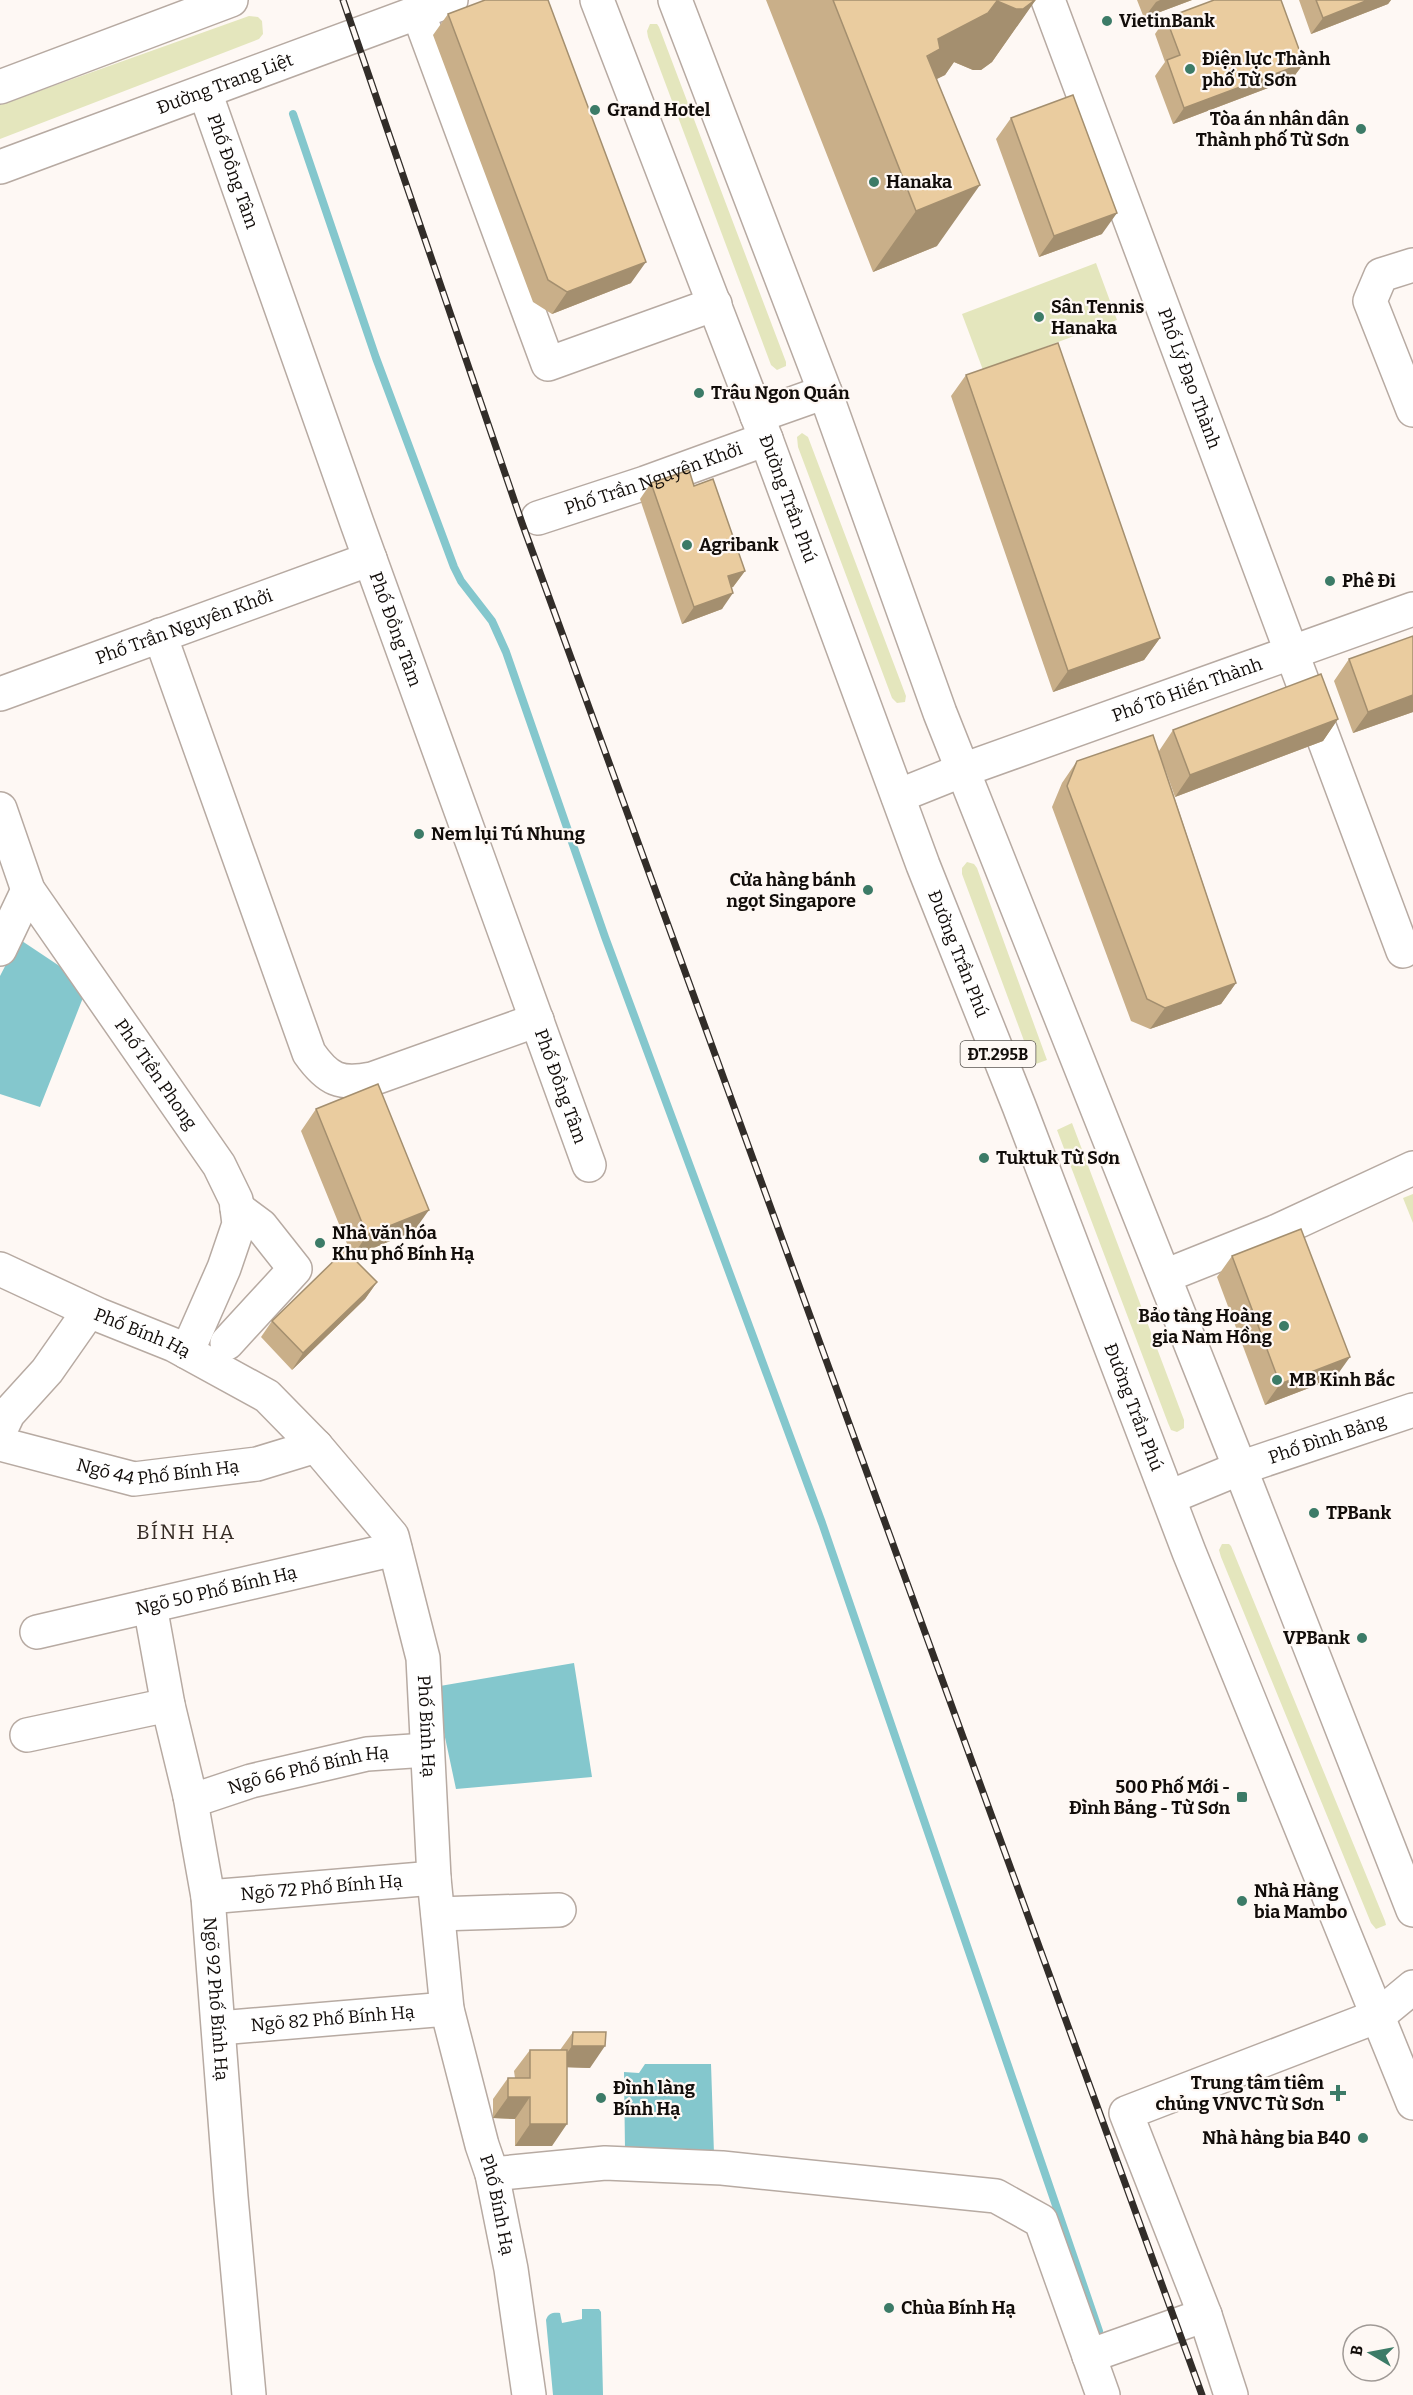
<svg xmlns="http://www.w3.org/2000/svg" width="1413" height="2395" font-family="Bitter,serif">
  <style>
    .green { fill: #e4e6bd }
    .water { fill: #84c7cd }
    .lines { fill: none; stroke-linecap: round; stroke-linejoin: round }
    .stream { stroke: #84c7cd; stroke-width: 8 }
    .minor-casing { stroke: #b7aaa2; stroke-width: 36 }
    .major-casing { stroke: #b7aaa2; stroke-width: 36 }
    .minor { stroke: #fff; stroke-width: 33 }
    .major { stroke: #fff; stroke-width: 33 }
    .rail-casing { stroke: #322d29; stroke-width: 7 }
    .rail { stroke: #fef8f4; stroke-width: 4.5; stroke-dasharray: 14; stroke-linecap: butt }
    .wall { fill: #c9af89 }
    .shaded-wall { fill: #a48f6f }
    .building { fill: #eacc9f; stroke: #a48f6f; stroke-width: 1.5 }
    .poi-dot { fill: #3c7b67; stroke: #fef8f4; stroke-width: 2 }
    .labels { text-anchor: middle; stroke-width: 4.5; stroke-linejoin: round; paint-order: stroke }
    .shield { fill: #fef8f4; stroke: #595450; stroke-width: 1.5 }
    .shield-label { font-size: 16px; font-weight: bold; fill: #120d0a }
    .poi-label { font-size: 18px; font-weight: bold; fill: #120d0a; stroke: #fef8f4; text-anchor: start }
    .street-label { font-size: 18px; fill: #120d0a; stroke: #fef8f4 }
    .quarter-label { font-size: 21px; letter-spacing: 1.5px; fill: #362c25; stroke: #fef8f4 }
  </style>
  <rect width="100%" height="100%" fill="#fef8f4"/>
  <!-- green -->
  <path class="green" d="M 249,16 L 258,17 L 262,21 L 263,34 L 259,39 L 0,139 L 0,105 Z
    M 650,24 L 657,24 L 659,27 L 786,362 L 786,366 L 777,370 L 771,365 L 648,37 L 647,31 Z
    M 1096,263 L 1117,320 L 983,370 L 962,314 Z
    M 802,433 L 808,437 L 906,696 L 905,702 L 897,703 L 892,698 L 798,447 L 797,437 Z
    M 967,862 L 974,864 L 977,868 L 1047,1060 L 1033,1065 L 962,874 L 962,868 Z
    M 1072,1123 L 1184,1420 L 1184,1428 L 1177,1432 L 1171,1430 L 1168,1423 L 1057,1130 Z
    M 1413,1194 L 1413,1223 L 1403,1198 Z
    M 1222,1544 L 1229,1544 L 1231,1546 L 1385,1921 L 1386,1925 L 1376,1929 L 1371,1923 L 1221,1557 L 1219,1550 Z"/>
  <!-- water -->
  <path class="water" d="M 19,939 L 88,985 L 40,1107 L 0,1094 L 0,976 Z
    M 574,1663 L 592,1777 L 456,1789 L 439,1709 L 440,1686 Z
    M 645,2064 L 711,2064 L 714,2154 L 625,2150 L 624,2072 L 639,2073 Z
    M 582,2309 L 599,2309 L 601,2312 L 603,2395 L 553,2395 L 546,2320 C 548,2313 554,2312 560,2313 L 562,2323 L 582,2319 Z"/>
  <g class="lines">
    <!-- stream -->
    <path class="stream" d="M 293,114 L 376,358 L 454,567 L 461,581 L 492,621 L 506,652 L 605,937 L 822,1523 L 1099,2331"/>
    <!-- minor casing -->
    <g class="minor-casing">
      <g id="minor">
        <path id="s1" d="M 1048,0 L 1403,951"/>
        <path d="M 418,12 L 548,364 L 715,304"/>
        <path id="s2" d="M 205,92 L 357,523 L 589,1165"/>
        <path d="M 1413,265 L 1381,275 L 1370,301 L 1413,410"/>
        <path id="s3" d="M 538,518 L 645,483 L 766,439"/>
        <path d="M 160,635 L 309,1053 C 328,1080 340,1085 372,1079 L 537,1020"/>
        <path id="s4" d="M 0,694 L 370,559"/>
        <path id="s5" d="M 963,770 L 1413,609"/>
        <path id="s6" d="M 0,809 L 28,890 L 219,1165 L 236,1200 L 239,1224 L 224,1268 L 187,1352"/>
        <path d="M 0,949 L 28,890"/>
        <path id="s7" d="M 0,1269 L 99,1315 L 174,1345 L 267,1396 L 316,1446 L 392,1536 L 423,1658 L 434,1878 L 447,2009 L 482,2145 L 492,2174 L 511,2269 L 529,2395"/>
        <path d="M 1165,1276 L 1275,1232 L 1413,1168"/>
        <path d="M 227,1343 L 295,1269 L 261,1226 L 237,1208"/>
        <path d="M 0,1431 L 8,1414 L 47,1371 L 89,1311"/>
        <path id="s8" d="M 0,1444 L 134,1479 L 257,1464 L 316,1446"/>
        <path id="s9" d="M 1240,1468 L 1413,1410"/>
        <path id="s10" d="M 150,1606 L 168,1705 L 190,1796 L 208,1897 L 231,2197 L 249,2395"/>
        <path id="s11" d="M 37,1632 L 395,1549"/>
        <path d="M 27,1735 L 168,1705"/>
        <path id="s12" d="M 190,1796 L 206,1796 L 251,1781 L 367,1754 L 427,1750"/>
        <path id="s13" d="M 208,1897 L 434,1878"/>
        <path d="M 438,1914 L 559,1910"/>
        <path id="s14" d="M 219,2028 L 447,2009"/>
        <path d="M 492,2174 L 605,2163 L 722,2168 L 996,2196 L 1041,2221 L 1103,2395"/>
        <path d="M 1205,2315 L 1231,2395"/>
        <path d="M 1089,2356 L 1205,2315 L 1126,2113 L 1378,2016"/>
      </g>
    </g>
    <!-- major casing -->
    <g class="major-casing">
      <g id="major">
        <path id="s15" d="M 597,0 L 766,439 L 923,865 L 1019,1106 L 1189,1552 L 1413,2103"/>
        <path d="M 675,0 L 825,392 L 940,713 L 1240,1468 L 1413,1910"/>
        <path d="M 0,87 L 231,0"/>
        <path id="s16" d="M 0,167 L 451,0"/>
        <path d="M 757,416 L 825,392"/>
        <path d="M 898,796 L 963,770"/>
        <path d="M 1170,1497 L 1240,1468"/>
        <path d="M 1378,2016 L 1413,1987"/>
      </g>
    </g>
    <!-- minor -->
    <use href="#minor" class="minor"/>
    <!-- major -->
    <use href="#major" class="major"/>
    <!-- rail casing -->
    <g class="rail-casing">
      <path id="rail" d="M 343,0 L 522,523 L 1202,2395"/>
    </g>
    <!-- rail -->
    <use href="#rail" class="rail"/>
  </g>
  <!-- wall -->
  <path class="wall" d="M 766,0 L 1035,0 L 992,62 L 981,70 L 973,70 L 954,62 L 945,75 L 936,79 L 937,246 L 873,272 Z
    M 1137,0 L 1192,0 L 1144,18 Z
    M 1299,0 L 1391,0 L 1388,4 L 1311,34 Z
    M 448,14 L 631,283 L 552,314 L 533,302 L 433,35 Z
    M 1166,18 L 1304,63 L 1292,79 L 1173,124 L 1155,76 L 1165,62 L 1155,34 Z
    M 1011,118 L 1102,234 L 1039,257 L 996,139 Z
    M 966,375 L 1160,638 L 1144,660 L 1053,692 L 951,396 Z
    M 651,483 L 694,486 L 745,571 L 733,587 L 732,587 L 722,609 L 682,624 L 640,499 Z
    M 1349,659 L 1413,712 L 1353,733 L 1334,681 Z
    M 1338,719 L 1323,741 L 1175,797 L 1164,766 L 1236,983 L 1221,1004 L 1150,1029 L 1131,1021 L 1052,807 L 1062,783 L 1077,761 L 1159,751 L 1173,730 Z
    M 316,1109 L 414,1231 L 352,1257 L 377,1282 L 365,1299 L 292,1370 L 261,1337 L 272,1321 L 352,1256 L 301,1131 Z
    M 1232,1256 L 1335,1378 L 1265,1405 L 1217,1277 Z
    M 573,2032 L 590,2068 L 567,2067 L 552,2146 L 515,2146 L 515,2119 L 493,2118 L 493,2099 L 508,2078 L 515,2078 L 514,2071 L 530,2050 L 560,2050 Z"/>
  <!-- shaded-wall -->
  <path class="shaded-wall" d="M 1160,0 L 1192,0 L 1144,18 L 1156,2 Z
    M 1368,0 L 1391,0 L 1388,4 L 1311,34 L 1323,18 Z
    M 997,1 L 1035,1 L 992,62 L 981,70 L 973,70 L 954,62 L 945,75 L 911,92 L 898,111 L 938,39 Z
    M 1304,63 L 1292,79 L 1173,124 L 1184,108 Z
    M 980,185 L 937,246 L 873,272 L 916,211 Z
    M 1117,213 L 1102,234 L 1039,257 L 1054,236 Z
    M 646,262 L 631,283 L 552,314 L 567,292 Z
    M 745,571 L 733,587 L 716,593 L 728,576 Z
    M 733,593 L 722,609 L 682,624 L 694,607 Z
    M 1160,638 L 1144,660 L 1053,692 L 1068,671 Z
    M 1413,695 L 1413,712 L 1353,733 L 1368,712 Z
    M 1338,719 L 1323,741 L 1175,797 L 1190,775 Z
    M 1236,983 L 1221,1004 L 1150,1029 L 1165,1008 Z
    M 429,1210 L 414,1231 L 352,1257 L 367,1235 Z
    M 377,1282 L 365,1299 L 292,1370 L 303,1353 Z
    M 1350,1357 L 1335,1378 L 1265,1405 L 1280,1384 Z
    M 572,2046 L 605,2046 L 590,2068 L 557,2067 Z
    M 508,2097 L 530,2097 L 515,2119 L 493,2118 Z
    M 530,2124 L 567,2124 L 552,2146 L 515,2146 Z"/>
  <!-- building -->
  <path class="building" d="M 485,0 L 548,0 L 646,262 L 567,292 L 548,280 L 448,14 Z
    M 833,0 L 1035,0 L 1023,9 L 1016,9 L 997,1 L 988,13 L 938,39 L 940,49 L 927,56 L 980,185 L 916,211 Z
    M 1214,0 L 1281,0 L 1304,63 L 1184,108 L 1167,60 L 1180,55 L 1166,18 Z
    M 1316,0 L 1368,0 L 1323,18 Z
    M 1073,95 L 1117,213 L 1054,236 L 1011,118 Z
    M 1058,343 L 1160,638 L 1068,671 L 966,375 Z
    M 689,470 L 694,486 L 713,479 L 745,571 L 728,576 L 733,593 L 694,607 L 651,483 Z
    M 1413,636 L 1413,695 L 1368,712 L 1349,659 Z
    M 1321,674 L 1338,719 L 1190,775 L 1173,730 Z
    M 1153,735 L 1236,983 L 1165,1008 L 1147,999 L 1067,786 L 1077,761 Z
    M 378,1084 L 429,1210 L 367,1235 L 316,1109 Z
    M 1301,1229 L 1350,1357 L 1280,1384 L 1232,1256 Z
    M 345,1250 L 377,1282 L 303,1353 L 272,1321 Z
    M 573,2032 L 606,2032 L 605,2046 L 572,2046 Z
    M 530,2050 L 567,2050 L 567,2124 L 530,2124 L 530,2097 L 508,2097 L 508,2078 L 530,2078 Z"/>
  <!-- markers -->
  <g class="poi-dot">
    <circle cx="1107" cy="21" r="6"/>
    <circle cx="1190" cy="69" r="6"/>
    <circle cx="595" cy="110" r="6"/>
    <circle cx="1361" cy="129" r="6"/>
    <circle cx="874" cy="182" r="6"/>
    <circle cx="1039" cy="317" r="6"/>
    <circle cx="699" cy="393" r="6"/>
    <circle cx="687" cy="545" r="6"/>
    <circle cx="1330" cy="581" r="6"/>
    <circle cx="419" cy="834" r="6"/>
    <circle cx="868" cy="890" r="6"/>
    <circle cx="984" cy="1158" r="6"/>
    <circle cx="320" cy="1243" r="6"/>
    <circle cx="1284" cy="1326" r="6"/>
    <circle cx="1277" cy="1380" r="6"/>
    <circle cx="1314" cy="1513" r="6"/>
    <circle cx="1362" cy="1638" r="6"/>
    <rect x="1236" y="1791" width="12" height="12" rx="3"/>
    <circle cx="1242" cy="1901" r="6"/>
    <path d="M1335 2084h6v6h6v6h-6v6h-6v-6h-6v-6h6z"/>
    <circle cx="601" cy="2098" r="6"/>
    <circle cx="1363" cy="2138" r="6"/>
    <circle cx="889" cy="2308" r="6"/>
  </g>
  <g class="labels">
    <!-- shield labels -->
    <rect class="shield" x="960.5" y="1041" width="75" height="26" rx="4.5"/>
    <g class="shield-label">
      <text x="998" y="1060">ĐT.295B</text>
    </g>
    <!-- poi labels -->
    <g class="poi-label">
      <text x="1119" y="27">VietinBank</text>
      <text x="1202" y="65">Điện lực Thành<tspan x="1202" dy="21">phố Từ Sơn</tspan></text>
      <text x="607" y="116">Grand Hotel</text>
      <text x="1349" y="125" text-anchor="end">Tòa án nhân dân<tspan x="1349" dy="21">Thành phố Từ Sơn</tspan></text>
      <text x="886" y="188">Hanaka</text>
      <text x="1051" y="313">Sân Tennis<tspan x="1051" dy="21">Hanaka</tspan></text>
      <text x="711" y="399">Trâu Ngon Quán</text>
      <text x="699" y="551">Agribank</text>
      <text x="1342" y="587">Phê Đi</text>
      <text x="431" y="840">Nem lụi Tú Nhung</text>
      <text x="856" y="886" text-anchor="end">Cửa hàng bánh<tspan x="856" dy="21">ngọt Singapore</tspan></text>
      <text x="996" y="1164">Tuktuk Từ Sơn</text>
      <text x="332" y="1239">Nhà văn hóa<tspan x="332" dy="21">Khu phố Bính Hạ</tspan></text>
      <text x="1272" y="1322" text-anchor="end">Bảo tàng Hoàng<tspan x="1272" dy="21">gia Nam Hồng</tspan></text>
      <text x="1289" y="1386">MB Kinh Bắc</text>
      <text x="1326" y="1519">TPBank</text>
      <text x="1350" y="1644" text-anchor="end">VPBank</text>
      <text x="1230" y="1793" text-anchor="end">500 Phố Mới -<tspan x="1230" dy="21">Đình Bảng - Từ Sơn</tspan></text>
      <text x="1254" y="1897">Nhà Hàng<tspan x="1254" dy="21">bia Mambo</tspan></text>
      <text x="1324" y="2089" text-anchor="end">Trung tâm tiêm<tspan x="1324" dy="21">chủng VNVC Từ Sơn</tspan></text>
      <text x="613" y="2094">Đình làng<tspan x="613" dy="21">Bính Hạ</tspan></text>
      <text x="1351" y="2144" text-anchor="end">Nhà hàng bia B40</text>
      <text x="901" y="2314">Chùa Bính Hạ</text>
    </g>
    <!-- street labels -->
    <g class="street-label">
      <text dy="6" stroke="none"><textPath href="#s16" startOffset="240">Đường Trang Liệt</textPath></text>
      <text dy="6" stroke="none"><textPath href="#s2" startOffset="84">Phố Đồng Tâm</textPath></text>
      <text dy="6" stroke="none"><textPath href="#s1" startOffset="404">Phố Lý Đạo Thành</textPath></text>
      <text dy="6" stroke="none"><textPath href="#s3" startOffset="122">Phố Trần Nguyên Khởi</textPath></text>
      <text dy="6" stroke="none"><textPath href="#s15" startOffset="534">Đường Trần Phú</textPath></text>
      <text dy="6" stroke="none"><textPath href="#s4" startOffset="196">Phố Trần Nguyên Khởi</textPath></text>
      <text dy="6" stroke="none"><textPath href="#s2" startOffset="570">Phố Đồng Tâm</textPath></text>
      <text dy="6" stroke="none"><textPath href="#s5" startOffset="238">Phố Tô Hiến Thành</textPath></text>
      <text dy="6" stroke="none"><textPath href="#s15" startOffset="1020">Đường Trần Phú</textPath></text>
      <text dy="6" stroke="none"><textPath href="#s6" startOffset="310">Phố Tiền Phong</textPath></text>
      <text dy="6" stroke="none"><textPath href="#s2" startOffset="1056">Phố Đồng Tâm</textPath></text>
      <text dy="6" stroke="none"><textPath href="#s7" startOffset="156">Phố Bính Hạ</textPath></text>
      <text dy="6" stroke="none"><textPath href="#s15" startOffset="1506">Đường Trần Phú</textPath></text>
      <text dy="6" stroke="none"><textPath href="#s9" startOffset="92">Phố Đình Bảng</textPath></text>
      <text dy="6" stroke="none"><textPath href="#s8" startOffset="162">Ngõ 44 Phố Bính Hạ</textPath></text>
      <text dy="6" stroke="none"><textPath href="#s11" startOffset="184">Ngõ 50 Phố Bính Hạ</textPath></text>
      <text dy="6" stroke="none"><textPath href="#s7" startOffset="678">Phố Bính Hạ</textPath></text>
      <text dy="6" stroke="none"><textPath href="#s12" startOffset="122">Ngõ 66 Phố Bính Hạ</textPath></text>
      <text dy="6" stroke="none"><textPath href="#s13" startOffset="114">Ngõ 72 Phố Bính Hạ</textPath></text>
      <text dy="6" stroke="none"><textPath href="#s10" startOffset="399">Ngõ 92 Phố Bính Hạ</textPath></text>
      <text dy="6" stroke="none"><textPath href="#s14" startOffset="114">Ngõ 82 Phố Bính Hạ</textPath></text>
      <text dy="6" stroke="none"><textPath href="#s7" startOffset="1164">Phố Bính Hạ</textPath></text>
    </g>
    <!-- quarter labels -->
    <g class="quarter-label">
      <text x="186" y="1539">BÍNH HẠ</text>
    </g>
  </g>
  <!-- north arrow -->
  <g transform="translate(1371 2353) rotate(280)"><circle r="28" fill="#fef8f4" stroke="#a09a96" stroke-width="1.5"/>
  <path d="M0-4.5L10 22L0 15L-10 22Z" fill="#3c7b67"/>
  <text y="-9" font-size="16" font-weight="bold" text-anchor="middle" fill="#120d0a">B</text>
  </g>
</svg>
